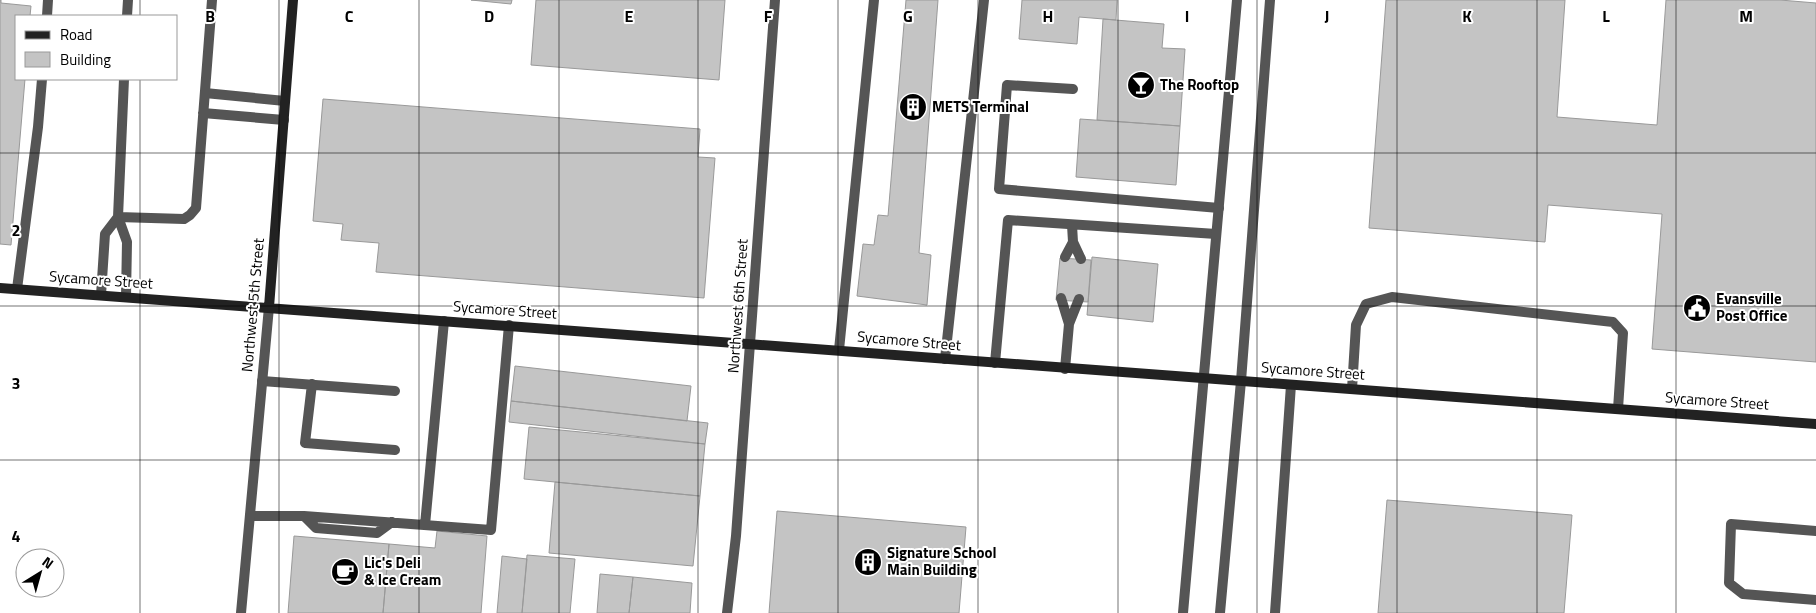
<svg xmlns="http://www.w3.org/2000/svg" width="1816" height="613" font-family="'Titillium Web',sans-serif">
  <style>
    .building { fill: #c4c4c4; stroke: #999 }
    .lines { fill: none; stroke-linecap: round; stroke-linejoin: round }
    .lane { stroke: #555; stroke-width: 10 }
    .street { stroke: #555; stroke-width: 10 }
    .secondary { stroke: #222; stroke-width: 10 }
    .grid { fill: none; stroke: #000; stroke-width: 1; stroke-opacity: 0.55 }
    .labels { text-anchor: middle; stroke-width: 4; stroke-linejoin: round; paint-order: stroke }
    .poi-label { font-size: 15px; font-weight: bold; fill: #000; stroke: #fff; text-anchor: start }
    .street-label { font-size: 15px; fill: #000; stroke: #fff }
    .grid-label { font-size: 16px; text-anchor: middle; font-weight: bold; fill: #000; stroke: #fff; stroke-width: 4; stroke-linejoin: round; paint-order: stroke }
  </style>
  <rect width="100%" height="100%" fill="#fff"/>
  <!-- building -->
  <path class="building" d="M 0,0 L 1,0 L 1,3 L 31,6 L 30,16 L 16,16 L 16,79 L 25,79 L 11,245 L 0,244 Z
    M 471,0 L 512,0 L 511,4 Z
    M 536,0 L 725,0 L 719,80 L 531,65 Z
    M 906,0 L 938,0 L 919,253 L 931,255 L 927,305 L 857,296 L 863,244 L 874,245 L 878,215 L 888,216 Z
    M 1022,0 L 1117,0 L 1116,20 L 1079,17 L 1077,44 L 1019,39 Z
    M 1386,0 L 1565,0 L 1557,117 L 1657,125 L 1666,0 L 1780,0 L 1816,3 L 1816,362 L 1652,349 L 1662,214 L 1548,205 L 1545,242 L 1369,228 Z
    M 1103,19 L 1164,24 L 1162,48 L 1185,49 L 1180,126 L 1097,120 Z
    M 323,99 L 700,129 L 698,157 L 715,158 L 704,298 L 376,272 L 379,243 L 341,240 L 343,224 L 313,221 Z
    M 1080,119 L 1180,126 L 1176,185 L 1076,177 Z
    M 1092,257 L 1158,264 L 1153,322 L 1087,315 Z
    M 1060,258 L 1091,260 L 1088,302 L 1056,300 Z
    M 515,366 L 691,386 L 687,421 L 511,401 Z
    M 511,401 L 708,423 L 705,444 L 509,422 Z
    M 529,427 L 705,444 L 700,496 L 524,479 Z
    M 555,482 L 700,496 L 693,566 L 549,553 Z
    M 1387,500 L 1572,515 L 1564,613 L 1378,613 Z
    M 777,511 L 966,527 L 959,613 L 769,613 Z
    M 437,531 L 487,536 L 481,613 L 383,613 L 389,544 L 435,548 Z
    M 294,536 L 389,544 L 383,613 L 288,613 Z
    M 527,555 L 575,559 L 570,613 L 522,613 Z
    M 502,556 L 527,559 L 522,613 L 497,613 Z
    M 600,574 L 633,577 L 629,613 L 597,613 Z
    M 633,577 L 692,583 L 690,613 L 629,613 Z"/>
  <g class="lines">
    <!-- lane -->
    <path class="lane" d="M 47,16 L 48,0
      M 127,16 L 128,0
      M 124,79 L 118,217 L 184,219 L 190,215 L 196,208 L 212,0
      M 1073,89 L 1007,85 L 999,189 L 1219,208
      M 205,93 L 285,101
      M 203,113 L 284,120
      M 1073,242 L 1081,259
      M 1065,257 L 1073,242 L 1072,225
      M 17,289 L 38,127 L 42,79
      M 101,295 L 105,234 L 118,217 L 127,242 L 126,297
      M 1061,298 L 1069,324 L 1065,369
      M 1069,324 L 1079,299
      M 839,350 L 874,0
      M 945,359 L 984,0
      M 995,363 L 1008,220 L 1216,234
      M 262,381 L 395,391
      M 312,384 L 305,443 L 395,450
      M 1352,389 L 1356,325 L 1366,304 L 1392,297 L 1613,322 L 1623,333 L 1618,409
      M 250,516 L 304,516 L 491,530 L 509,325
      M 304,516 L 316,528 L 377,533 L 392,522
      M 425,525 L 444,321
      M 1816,531 L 1731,524 L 1729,583 L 1743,594 L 1816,600
      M 1275,613 L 1291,385"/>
    <!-- street -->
    <path class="street" d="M 241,613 L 269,307
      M 727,613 L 736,536 L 775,0
      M 1183,613 L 1237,0
      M 1220,613 L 1241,381 L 1270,0"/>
    <!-- secondary -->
    <path class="secondary" d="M 0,288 L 1816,424
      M 269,307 L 293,0"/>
  </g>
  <!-- grid -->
  <path class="grid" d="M 140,0 L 140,16M 279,0 L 279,613M 419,0 L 419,613M 559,0 L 559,613M 698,0 L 698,613M 838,0 L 838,613M 978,0 L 978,613M 1118,0 L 1118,613M 1257,0 L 1257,613M 1397,0 L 1397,613M 1537,0 L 1537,613M 1676,0 L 1676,613M 140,79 L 140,613M 0,153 L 1816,153M 0,306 L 1816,306M 0,460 L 1816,460"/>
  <!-- icons -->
  <defs>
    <g id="bar-disc" transform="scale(1.4375)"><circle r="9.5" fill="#000" stroke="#fff"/><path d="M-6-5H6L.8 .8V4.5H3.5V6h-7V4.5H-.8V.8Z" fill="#fff"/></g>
    <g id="building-disc" transform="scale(1.4375)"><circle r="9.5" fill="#000" stroke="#fff"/><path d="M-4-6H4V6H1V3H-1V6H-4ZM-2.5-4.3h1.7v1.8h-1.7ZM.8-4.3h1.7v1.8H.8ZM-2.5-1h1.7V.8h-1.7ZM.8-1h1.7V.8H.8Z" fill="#fff"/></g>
    <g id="civic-disc" transform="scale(1.4375)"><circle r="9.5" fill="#000" stroke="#fff"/><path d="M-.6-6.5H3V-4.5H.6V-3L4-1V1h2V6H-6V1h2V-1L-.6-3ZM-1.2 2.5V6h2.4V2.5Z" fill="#fff"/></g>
    <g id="cafe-disc" transform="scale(1.4375)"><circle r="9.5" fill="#000" stroke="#fff"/><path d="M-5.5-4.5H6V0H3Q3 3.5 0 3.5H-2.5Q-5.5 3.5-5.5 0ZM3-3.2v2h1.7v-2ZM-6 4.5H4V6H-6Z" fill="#fff"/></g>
  </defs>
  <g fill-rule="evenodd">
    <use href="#bar-disc" x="1141" y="85"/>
    <use href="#building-disc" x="913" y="107"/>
    <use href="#civic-disc" x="1697" y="308"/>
    <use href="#building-disc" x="868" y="562"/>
    <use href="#cafe-disc" x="345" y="572"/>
  </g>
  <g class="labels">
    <!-- poi labels -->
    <g class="poi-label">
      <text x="1160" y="90">The Rooftop</text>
      <text x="932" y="112">METS Terminal</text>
      <text x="1716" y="304">Evansville<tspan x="1716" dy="17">Post Office</tspan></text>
      <text x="887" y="558">Signature School<tspan x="887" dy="17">Main Building</tspan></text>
      <text x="364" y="568">Lic's Deli<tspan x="364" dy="17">&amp; Ice Cream</tspan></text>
    </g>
    <!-- street labels -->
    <g class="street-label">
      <text transform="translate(101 280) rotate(4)" y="5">Sycamore Street</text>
      <text transform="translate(253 305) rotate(-85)" y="5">Northwest 5th Street</text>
      <text transform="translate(738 306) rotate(-86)" y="5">Northwest 6th Street</text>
      <text transform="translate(505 310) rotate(4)" y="5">Sycamore Street</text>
      <text transform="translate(909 341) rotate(5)" y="5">Sycamore Street</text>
      <text transform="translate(1313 371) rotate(4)" y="5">Sycamore Street</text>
      <text transform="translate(1717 401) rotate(4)" y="5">Sycamore Street</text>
    </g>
  </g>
  <g class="grid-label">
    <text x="210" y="22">B</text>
    <text x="349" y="22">C</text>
    <text x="489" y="22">D</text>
    <text x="629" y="22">E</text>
    <text x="768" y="22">F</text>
    <text x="908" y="22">G</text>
    <text x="1048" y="22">H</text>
    <text x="1187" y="22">I</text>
    <text x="1327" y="22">J</text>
    <text x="1467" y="22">K</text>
    <text x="1606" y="22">L</text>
    <text x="1746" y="22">M</text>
    <text x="16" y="236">2</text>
    <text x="16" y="389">3</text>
    <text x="16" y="542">4</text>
  </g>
  <!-- legend -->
  <rect x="15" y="15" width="162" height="65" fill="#ffffff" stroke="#999999"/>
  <rect x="25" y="31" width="25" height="8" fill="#222222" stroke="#999999"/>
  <text x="60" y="40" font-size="15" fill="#000000">Road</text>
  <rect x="25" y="52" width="25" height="15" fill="#c4c4c4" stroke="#999999"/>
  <text x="60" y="65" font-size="15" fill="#000000">Building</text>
  <!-- north arrow -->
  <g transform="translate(40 573) rotate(37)"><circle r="24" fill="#ffffff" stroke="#999999"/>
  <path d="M0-4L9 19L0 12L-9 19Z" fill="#000000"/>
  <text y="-8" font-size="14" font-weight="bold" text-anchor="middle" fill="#000000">N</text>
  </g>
</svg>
